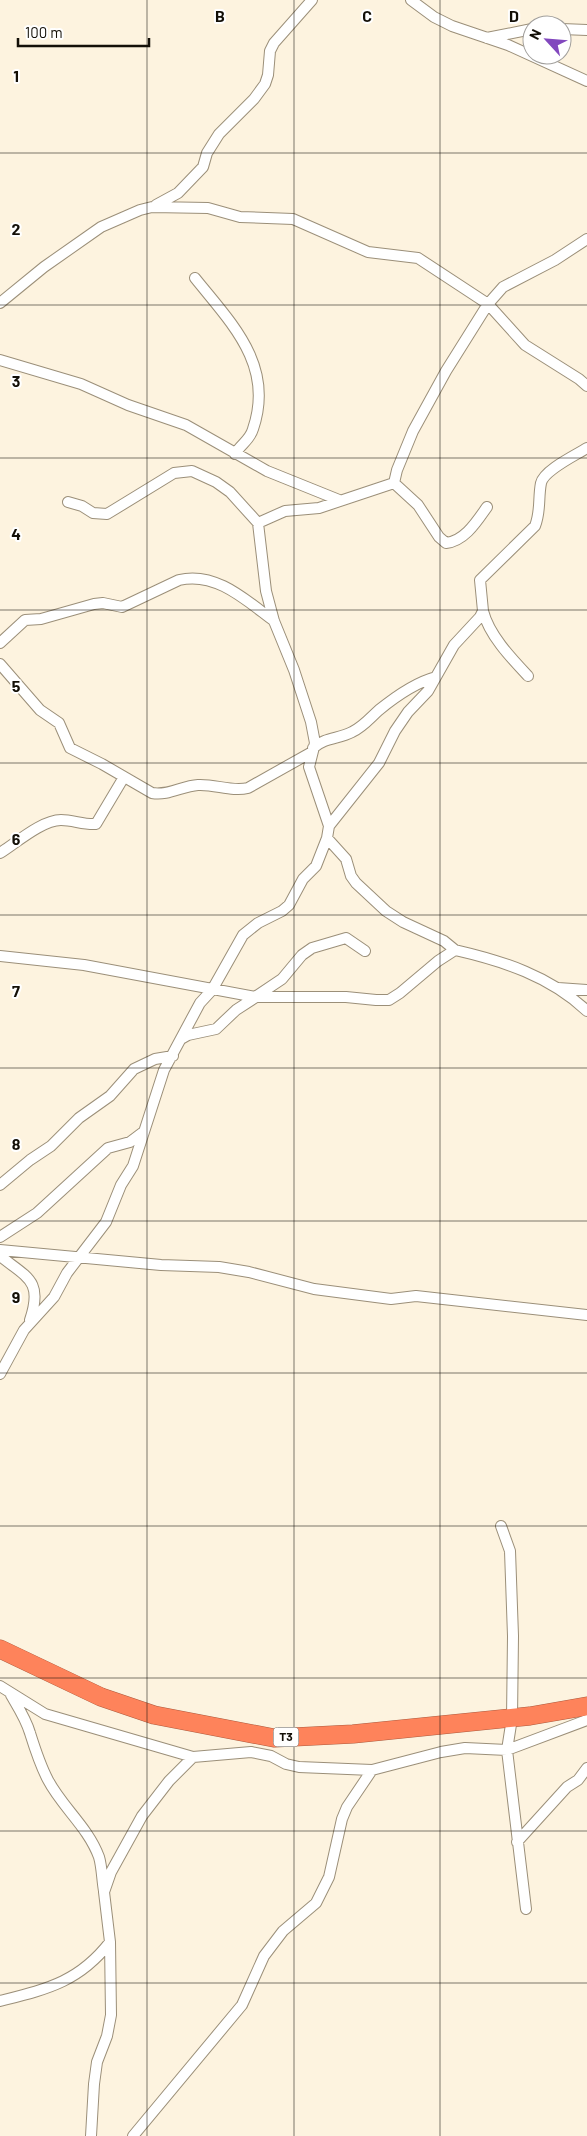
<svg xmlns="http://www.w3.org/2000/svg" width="587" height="2136" font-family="Barlow,sans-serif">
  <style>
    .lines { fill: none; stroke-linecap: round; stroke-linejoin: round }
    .street-casing { stroke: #9b8f79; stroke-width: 12 }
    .highway-casing { stroke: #ac5a3e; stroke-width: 19 }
    .street { stroke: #fff; stroke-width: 10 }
    .highway { stroke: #fe835b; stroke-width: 18 }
    .grid { fill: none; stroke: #130f07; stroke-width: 1; stroke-opacity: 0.55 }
    .labels { text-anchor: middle; stroke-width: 4; stroke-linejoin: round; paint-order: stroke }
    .shield { fill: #fff; stroke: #5a5751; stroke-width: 1 }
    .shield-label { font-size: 12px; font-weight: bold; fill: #130f07 }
    .grid-label { font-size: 16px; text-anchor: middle; font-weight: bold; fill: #130f07; stroke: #fff; stroke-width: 4; stroke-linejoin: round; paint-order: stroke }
  </style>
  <rect width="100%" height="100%" fill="#fdf3df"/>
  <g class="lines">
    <!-- street casing -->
    <g class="street-casing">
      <path id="street" d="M 411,0 L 434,17 L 452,26 L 508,45 L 587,81
        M 562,29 L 587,30
        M 487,38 L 532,29
        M 156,205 L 178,193 L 203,167 L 207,153 L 219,134 L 254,99 L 265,84 L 268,75 L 270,51 L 274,43 L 312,0
        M 195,278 C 231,323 275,365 253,429 C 250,440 241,444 235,454
        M 0,303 L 44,267 L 101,227 L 140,210 L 152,207 L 208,208 L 240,217 L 293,219 L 368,252 L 418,258 L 488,304 L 525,345 L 579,379 L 587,386
        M 0,360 L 81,384 L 128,405 L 186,425 L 267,471 L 339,500
        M 394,483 L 397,470 L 413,431 L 446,371 L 488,304 L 503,287 L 555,260 L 587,239
        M 394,483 L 418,505 L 439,537 L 446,543 C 465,541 477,521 487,507
        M 68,502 L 82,506 L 93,513 L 107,514 L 174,473 L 192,471 L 216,482 L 230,492 L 258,523 L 266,591 L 274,621 L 294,670 L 311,722 L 315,743 L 309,767 L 329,826
        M 258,523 L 285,511 L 319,508 L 394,483
        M 483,611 C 489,635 511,658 528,676
        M 0,643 L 25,620 L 41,619 L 94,604 L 103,603 L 122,607 L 179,580 C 216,571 247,601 274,621
        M 0,664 L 40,710 L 59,723 L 70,748 L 102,764 L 152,793 C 168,796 182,786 198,785 C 215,784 232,792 248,788 L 312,752
        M 313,748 C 325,737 339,739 352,732 C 363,727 370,718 379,710 C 395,697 417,682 436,677
        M 327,838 L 346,859 L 351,876 L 356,883 L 386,911 L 403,922 L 444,941 L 455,950
        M 0,853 C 16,843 42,820 61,820 C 73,820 84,825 96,824 L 124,777
        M 0,956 L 84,965 L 256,997 L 346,997 L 376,1000 L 389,1000 L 400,993 L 438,961 L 455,950 C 503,961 550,976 587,1011
        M 558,988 L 587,990
        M 255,997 L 282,979 L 302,955 L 312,948 L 346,938 L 365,951
        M 181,1039 L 188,1035 L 216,1029 L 236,1010 L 256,997
        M 0,1185 L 30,1160 L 51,1146 L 79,1118 L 110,1096 L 134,1069 L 155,1059 L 173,1056
        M 0,1237 L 37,1213 L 108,1148 L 130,1142 L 142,1133
        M 0,1250 L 161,1265 L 219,1267 L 249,1272 L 314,1289 L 391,1299 L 416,1296 L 587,1315
        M 0,1256 C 28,1278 43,1281 30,1320
        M 0,1374 L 24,1330 L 54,1297 L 67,1273 L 106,1222 L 121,1185 L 133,1166 L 164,1070 L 200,1003 L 212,990 L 243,935 L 258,923 L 282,911 L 289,905 L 303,879 L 316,866 L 327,838 L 329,826 L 379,763 L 395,731 L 408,712 L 428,691 L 454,645 L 480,617 L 483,611 L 480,580 L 535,526 C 541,511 538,498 541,483 C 544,470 576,455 587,448
        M 501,1526 L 510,1551 L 513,1636 L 512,1718 L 507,1750 L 526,1909
        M 0,1686 L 45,1714 L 193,1757 L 251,1752 L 271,1756 L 286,1764 L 299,1767 L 372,1770
        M 11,1695 C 18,1707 26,1719 30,1733 C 35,1749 40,1765 48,1780 C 62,1807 88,1827 99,1857 C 102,1867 102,1880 104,1891
        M 517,1842 L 567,1787 L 578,1780 L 587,1768
        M 0,2001 C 47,1989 79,1982 110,1942
        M 91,2136 L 94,2084 L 97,2062 L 107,2036 L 111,2015 L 110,1942 L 104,1892 L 111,1872 L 142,1816 L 169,1781 L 193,1757
        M 133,2136 L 242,2005 L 264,1956 L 283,1931 L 316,1903 L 329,1877 L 342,1819 L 347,1807 L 372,1770 L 441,1752 L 465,1748 L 507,1750 L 587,1720"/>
    </g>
    <!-- highway casing -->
    <g class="highway-casing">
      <path id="highway" d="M 0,1649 L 101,1697 L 154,1715 L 274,1738 L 353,1734 L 530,1716 L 587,1706"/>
    </g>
    <!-- street -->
    <use href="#street" class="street"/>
    <!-- highway -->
    <use href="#highway" class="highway"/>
  </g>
  <!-- grid -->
  <path class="grid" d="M 147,0 L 147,2136M 294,0 L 294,2136M 440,0 L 440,2136M 0,153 L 587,153M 0,305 L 587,305M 0,458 L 587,458M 0,610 L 587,610M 0,763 L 587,763M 0,915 L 587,915M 0,1068 L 587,1068M 0,1221 L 587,1221M 0,1373 L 587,1373M 0,1526 L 587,1526M 0,1678 L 587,1678M 0,1831 L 587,1831M 0,1983 L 587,1983"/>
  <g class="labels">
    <!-- shield labels -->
    <rect class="shield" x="273.5" y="1727.5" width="25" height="19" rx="4"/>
    <g class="shield-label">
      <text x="286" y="1741">T3</text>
    </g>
  </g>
  <g class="grid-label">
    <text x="220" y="22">B</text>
    <text x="367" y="22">C</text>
    <text x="514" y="22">D</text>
    <text x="16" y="82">1</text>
    <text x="16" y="235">2</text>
    <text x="16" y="387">3</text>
    <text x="16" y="540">4</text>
    <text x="16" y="692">5</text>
    <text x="16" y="845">6</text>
    <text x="16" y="997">7</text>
    <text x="16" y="1150">8</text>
    <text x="16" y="1303">9</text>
  </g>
  <!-- north arrow -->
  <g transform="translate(547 40) rotate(296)"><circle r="24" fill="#ffffff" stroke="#a19f9c"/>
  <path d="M0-4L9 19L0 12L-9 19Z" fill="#8248be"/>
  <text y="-8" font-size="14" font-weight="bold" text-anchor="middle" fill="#130f07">N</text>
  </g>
  <!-- scale -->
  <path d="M18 38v8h131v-8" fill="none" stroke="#130f07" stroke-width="2.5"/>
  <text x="25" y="38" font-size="15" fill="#130f07" stroke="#ffffff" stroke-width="4" paint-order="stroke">100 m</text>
</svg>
